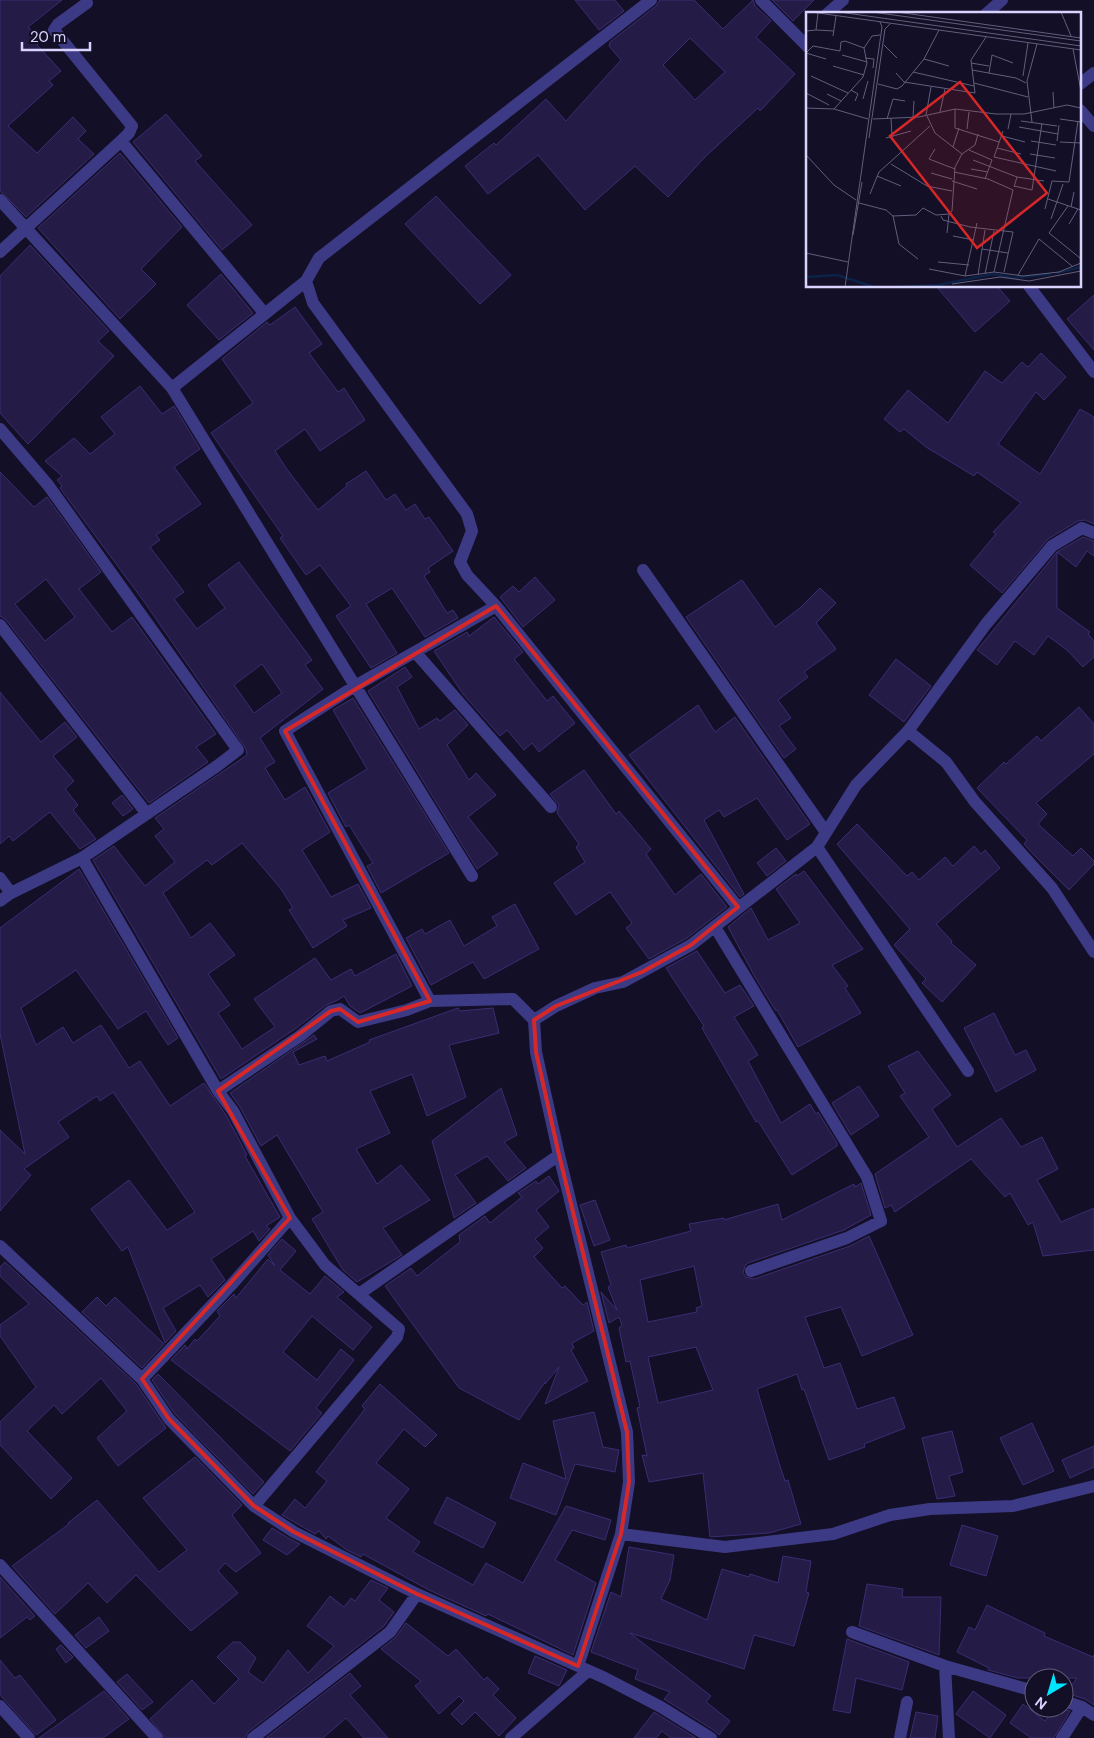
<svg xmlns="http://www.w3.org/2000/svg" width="1094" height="1738" font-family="'DM Sans',sans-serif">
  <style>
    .building { fill: #241b47; stroke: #3b2d73; fill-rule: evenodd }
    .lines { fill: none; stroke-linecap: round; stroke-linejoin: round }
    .street { stroke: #3d3a85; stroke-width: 12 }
    .marked { fill: none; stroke: #d62828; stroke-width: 4; stroke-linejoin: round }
    .inset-river { fill: none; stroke: #0c2248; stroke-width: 2.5 }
    .inset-road { fill: none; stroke: #625e7d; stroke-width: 1 }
    .view { fill: #d62828; fill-opacity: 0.15; stroke: #d62828; stroke-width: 2.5 }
    .inset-edge { fill: none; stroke: #d9d4ff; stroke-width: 2.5 }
  </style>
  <rect width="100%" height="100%" fill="#130f26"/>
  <!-- building -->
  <path class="building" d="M 0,0 L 62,0 L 28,27 L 42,41 L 37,45 L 61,71 L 49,81 L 53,85 L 8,126 L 37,153 L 73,117 L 86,131 L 78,139 L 94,154 L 26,217 L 0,191 Z
    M 575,0 L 615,0 L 624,11 L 599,30 Z
    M 660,0 L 694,0 L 723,29 L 753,0 L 755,6 L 771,21 L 756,37 L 795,74 L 760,111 L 758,108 L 705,157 L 668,197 L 635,166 L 585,210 L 538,155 L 488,194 L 465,166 L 494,143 L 496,145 L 546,99 L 566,121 L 621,60 L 609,46 L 610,42 L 656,6 ZM 690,38 L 725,72 L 695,100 L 663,65 Z
    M 772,0 L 814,0 L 793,21 Z
    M 166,114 L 202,156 L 195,161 L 252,225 L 222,250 L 133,142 Z
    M 120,153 L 182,227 L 141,269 L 156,284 L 120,319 L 38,228 Z
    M 436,196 L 511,275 L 480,304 L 405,224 Z
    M 30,245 L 109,331 L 98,341 L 114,356 L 28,444 L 0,413 L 0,276 Z
    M 221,274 L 253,313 L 219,340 L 187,305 Z
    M 936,286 L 997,286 L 1010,301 L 975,332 Z
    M 1094,295 L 1094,350 L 1067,319 Z
    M 295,307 L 322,344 L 309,353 L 338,392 L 344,388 L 365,420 L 320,451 L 305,429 L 275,451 L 286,468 L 318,510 L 347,486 L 346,484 L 366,471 L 386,500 L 395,494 L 406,510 L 415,504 L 425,519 L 429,517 L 453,551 L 428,568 L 430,572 L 424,576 L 447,613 L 453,610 L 458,618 L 425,637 L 392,588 L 366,604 L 397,653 L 371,668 L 336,616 L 351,606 L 320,565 L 306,575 L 280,538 L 283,536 L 211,433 L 253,403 L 222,359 L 267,322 L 270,325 Z
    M 1041,353 L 1066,377 L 1044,400 L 1036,392 L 998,444 L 1040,474 L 1080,409 L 1094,417 L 1094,524 L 1085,520 L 1078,521 L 1048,539 L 1002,593 L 970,565 L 996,534 L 993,532 L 1021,503 L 977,472 L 974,476 L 926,447 L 904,429 L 900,432 L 884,419 L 908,390 L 948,423 L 985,371 L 1002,383 L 1022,362 L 1028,367 Z
    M 140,386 L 162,414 L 174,406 L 200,449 L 174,467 L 201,504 L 156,535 L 160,540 L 150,547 L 184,592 L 174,599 L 197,629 L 225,608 L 208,585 L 239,562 L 312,660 L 305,665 L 323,689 L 260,738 L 275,762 L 265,768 L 285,800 L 305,787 L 330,832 L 302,850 L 331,897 L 358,884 L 371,908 L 343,920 L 347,926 L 313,948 L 289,910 L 293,908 L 281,889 L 242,843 L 212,865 L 207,860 L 163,893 L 191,938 L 210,923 L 235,955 L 208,974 L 230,1005 L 218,1013 L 242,1049 L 275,1027 L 254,999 L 315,958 L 331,980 L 351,969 L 355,976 L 396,954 L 412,986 L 360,1013 L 350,1006 L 344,996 L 336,1001 L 326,1005 L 295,1029 L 221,1079 L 93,860 L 114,846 L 145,886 L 175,862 L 155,836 L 164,829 L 155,818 L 247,755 L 246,749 L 145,603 L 60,488 L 62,486 L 57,480 L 62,476 L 45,461 L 74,438 L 90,454 L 115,434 L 101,417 ZM 262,664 L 282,693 L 254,713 L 234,685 Z
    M 0,472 L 34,507 L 47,497 L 101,572 L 79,589 L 112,632 L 132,617 L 216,734 L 196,747 L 208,762 L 149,803 L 6,620 L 0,616 ZM 46,579 L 75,617 L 45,641 L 15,604 Z
    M 1083,537 L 1094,541 L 1094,556 L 1087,551 L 1076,567 L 1057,552 Z
    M 1057,552 L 1057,608 L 1090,632 L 1088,634 L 1094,641 L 1094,657 L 1083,667 L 1067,650 L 1048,636 L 1034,655 L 1015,641 L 997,665 L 977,650 Z
    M 535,577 L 555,600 L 523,627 L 500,597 L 513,586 L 519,592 Z
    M 742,580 L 775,627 L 800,608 L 820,588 L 836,603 L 816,623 L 836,649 L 804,672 L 808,677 L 778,700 L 791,718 L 779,726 L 796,749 L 784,758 L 686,617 Z
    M 494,617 L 523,652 L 514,659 L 547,701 L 553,696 L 575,723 L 539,752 L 532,743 L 524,750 L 507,730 L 500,736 L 463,694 L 434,651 L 467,632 L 469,636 Z
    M 896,659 L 931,686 L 904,722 L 869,695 Z
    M 405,667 L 412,677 L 397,687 L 419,729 L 437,718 L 440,721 L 455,710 L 468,725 L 447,745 L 469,780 L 476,773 L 496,795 L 468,817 L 498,854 L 477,869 L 368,691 Z
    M 0,692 L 41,742 L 65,722 L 77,737 L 53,756 L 74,781 L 65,789 L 78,805 L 73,810 L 96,839 L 80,849 L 50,812 L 13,841 L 9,836 L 0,844 Z
    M 353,698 L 449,853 L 381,893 L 367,866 L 373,863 L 349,825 L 346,827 L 328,793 L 367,769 L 333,710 Z
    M 698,705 L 715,732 L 735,717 L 810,824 L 787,840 L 757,798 L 724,817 L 719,810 L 704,820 L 744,894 L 740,897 L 629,755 Z
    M 1079,707 L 1094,724 L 1094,754 L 1036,803 L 1047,814 L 1038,824 L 1073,856 L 1081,848 L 1094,861 L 1094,864 L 1069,890 L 1034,855 L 1024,844 L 1027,840 L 977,788 L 1004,762 L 1006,764 L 1037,736 L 1041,741 Z
    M 584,770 L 616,814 L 619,811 L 651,849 L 646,854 L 675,895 L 701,874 L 727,907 L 687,938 L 649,959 L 626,928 L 632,923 L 610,892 L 576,915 L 554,883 L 585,862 L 576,847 L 579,844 L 557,813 L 559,805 L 550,794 Z
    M 122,795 L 133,809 L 123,816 L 112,803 Z
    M 857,824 L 907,876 L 912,872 L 919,880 L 945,857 L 953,866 L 974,846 L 981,854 L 985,850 L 1000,868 L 936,924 L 952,941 L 951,943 L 976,965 L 942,1002 L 922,983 L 926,979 L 894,945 L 910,929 L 837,844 Z
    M 776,848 L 786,861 L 767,876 L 757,863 Z
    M 79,869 L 178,1038 L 168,1045 L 146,1011 L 118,1029 L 76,970 L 21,1008 L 36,1045 L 63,1027 L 73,1043 L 101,1025 L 129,1068 L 140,1061 L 170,1106 L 204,1083 L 226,1115 L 247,1155 L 245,1156 L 280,1217 L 266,1226 L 270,1229 L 259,1241 L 253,1231 L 211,1259 L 225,1280 L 208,1297 L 200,1285 L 163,1308 L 176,1331 L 165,1343 L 128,1247 L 122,1251 L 91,1209 L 129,1180 L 167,1230 L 195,1212 L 113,1092 L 100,1101 L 97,1096 L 58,1122 L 69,1137 L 24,1169 L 31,1175 L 0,1211 L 0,1130 L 25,1154 L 0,1034 L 0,928 Z
    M 804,871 L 863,949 L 832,965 L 848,986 L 845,988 L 861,1013 L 798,1047 L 777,1010 L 776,1011 L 755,977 L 728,927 L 751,908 L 768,940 L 800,923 L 776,889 L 796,874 L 797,876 Z
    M 515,904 L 539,949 L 484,979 L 473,962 L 431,985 L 406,938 L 422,929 L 425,934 L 450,920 L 464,946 L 497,926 L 492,917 Z
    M 697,951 L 725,993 L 740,985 L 754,1006 L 734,1017 L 758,1055 L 748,1061 L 781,1123 L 810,1104 L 816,1114 L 818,1112 L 837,1143 L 837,1146 L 792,1175 L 758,1121 L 756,1122 L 702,1028 L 704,1026 L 666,968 Z
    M 458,1008 L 460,1011 L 493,1008 L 499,1033 L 449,1045 L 466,1097 L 427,1116 L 412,1074 L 370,1091 L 390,1133 L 356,1149 L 377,1184 L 401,1165 L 430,1200 L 383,1228 L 402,1255 L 357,1282 L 343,1270 L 312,1219 L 323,1212 L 277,1135 L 261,1146 L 240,1107 L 230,1093 L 314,1035 L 317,1039 L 293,1052 L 299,1065 L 325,1056 L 327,1061 L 370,1042 L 369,1040 Z
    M 994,1013 L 1015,1055 L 1026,1050 L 1036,1070 L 996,1092 L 964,1028 Z
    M 918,1051 L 951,1095 L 932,1109 L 957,1147 L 1001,1118 L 1021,1147 L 1042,1137 L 1058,1169 L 1037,1180 L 1061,1222 L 1094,1208 L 1094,1250 L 1043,1256 L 1033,1222 L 1028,1225 L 1010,1193 L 1005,1197 L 971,1159 L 895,1212 L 891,1205 L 885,1208 L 875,1174 L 929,1137 L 900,1096 L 905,1093 L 888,1066 Z
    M 859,1086 L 879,1116 L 851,1135 L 832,1103 Z
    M 501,1088 L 517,1135 L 504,1142 L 526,1168 L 508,1181 L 487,1156 L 455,1175 L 476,1203 L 454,1218 L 432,1141 Z
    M 549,1176 L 559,1191 L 536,1210 L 549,1227 L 535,1239 L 543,1248 L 534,1257 L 562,1288 L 565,1286 L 583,1305 L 587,1302 L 594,1331 L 572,1343 L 574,1348 L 571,1350 L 588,1381 L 545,1404 L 559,1367 L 545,1384 L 545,1382 L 519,1420 L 459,1388 L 385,1286 L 411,1268 L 417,1276 L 460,1242 L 459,1235 L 485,1216 L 490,1223 L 522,1197 L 518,1193 L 536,1181 L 538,1184 Z
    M 861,1183 L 871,1215 L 844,1230 L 748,1263 L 745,1266 L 743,1273 L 746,1277 L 754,1279 L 850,1246 L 869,1236 L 913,1335 L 862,1356 L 841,1307 L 805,1317 L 824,1368 L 840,1363 L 857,1409 L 894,1397 L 905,1428 L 864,1444 L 865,1447 L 829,1460 L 804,1389 L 802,1390 L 797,1374 L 757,1389 L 779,1463 L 785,1481 L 788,1480 L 801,1524 L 769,1533 L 710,1537 L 703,1473 L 649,1482 L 642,1455 L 647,1456 L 637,1408 L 640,1407 L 630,1361 L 626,1362 L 619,1328 L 622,1325 L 619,1317 L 609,1323 L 601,1292 L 617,1310 L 608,1287 L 611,1285 L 601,1252 L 626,1245 L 627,1248 L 691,1231 L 689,1224 L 724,1218 L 724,1220 L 778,1204 L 782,1220 L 854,1184 L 855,1187 ZM 694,1266 L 702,1306 L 696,1308 L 697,1312 L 648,1322 L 640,1280 ZM 696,1347 L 713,1390 L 658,1403 L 648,1357 Z
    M 595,1200 L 610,1240 L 594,1246 L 580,1205 Z
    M 282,1239 L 296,1251 L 280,1270 L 310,1294 L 325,1276 L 344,1292 L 337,1297 L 372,1327 L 353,1350 L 312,1316 L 283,1352 L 317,1380 L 341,1349 L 354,1360 L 316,1408 L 322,1413 L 290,1451 L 171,1360 L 185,1345 L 187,1349 L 195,1339 L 197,1341 L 220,1316 L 217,1311 L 234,1294 L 236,1298 L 268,1259 L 275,1266 L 268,1255 Z
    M 5,1262 L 136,1384 L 166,1428 L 118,1466 L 97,1438 L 127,1411 L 101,1378 L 62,1414 L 54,1405 L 27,1431 L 72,1478 L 51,1499 L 0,1445 L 0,1422 L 36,1387 L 0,1336 L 0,1325 L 29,1304 L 0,1276 L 0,1267 Z
    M 97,1297 L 106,1306 L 115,1297 L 164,1344 L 142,1368 L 82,1312 Z
    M 158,1374 L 264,1482 L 253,1494 L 175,1414 L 152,1380 Z
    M 380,1384 L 437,1435 L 425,1447 L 404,1429 L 376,1463 L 409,1489 L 386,1518 L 420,1542 L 413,1552 L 473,1585 L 486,1563 L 523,1583 L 566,1506 L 611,1520 L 605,1540 L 572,1530 L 555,1560 L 596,1583 L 573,1655 L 488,1614 L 486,1616 L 429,1590 L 363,1554 L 361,1557 L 347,1550 L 328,1536 L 326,1539 L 319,1531 L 315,1534 L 282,1515 L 295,1499 L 305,1508 L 327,1481 L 316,1472 L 365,1409 L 362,1406 Z
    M 594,1412 L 603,1447 L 619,1450 L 615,1472 L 575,1464 L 556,1515 L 510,1498 L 523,1463 L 566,1479 L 553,1421 Z
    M 1032,1423 L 1054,1471 L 1023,1485 L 1000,1438 Z
    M 952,1431 L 963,1472 L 949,1476 L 955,1496 L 937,1499 L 922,1438 Z
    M 1094,1446 L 1094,1467 L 1070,1478 L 1062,1460 Z
    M 195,1457 L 242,1505 L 232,1515 L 261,1553 L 236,1572 L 225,1563 L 218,1571 L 238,1593 L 191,1631 L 136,1575 L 107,1603 L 88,1583 L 55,1614 L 12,1566 L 69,1524 L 68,1523 L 97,1500 L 159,1572 L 187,1550 L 143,1498 Z
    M 447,1497 L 496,1523 L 483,1548 L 434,1523 Z
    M 962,1525 L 998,1536 L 986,1576 L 950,1565 Z
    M 272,1528 L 290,1539 L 300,1544 L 287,1555 L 263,1540 Z
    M 629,1547 L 674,1555 L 670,1580 L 661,1599 L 707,1620 L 722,1569 L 749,1577 L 750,1574 L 778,1583 L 783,1556 L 811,1561 L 806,1592 L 809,1593 L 794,1646 L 754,1635 L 744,1669 L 630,1633 L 711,1696 L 706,1702 L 730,1721 L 719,1735 L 715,1731 L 664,1699 L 670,1692 L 635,1679 L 638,1670 L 591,1652 L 611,1592 L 621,1597 Z
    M 0,1577 L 35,1616 L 30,1620 L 27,1617 L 0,1638 Z
    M 371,1580 L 388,1588 L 379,1600 L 394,1612 L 384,1626 L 248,1732 L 245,1738 L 165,1738 L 150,1719 L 192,1680 L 214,1704 L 239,1679 L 217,1657 L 233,1642 L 240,1642 L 256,1658 L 248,1672 L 263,1683 L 288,1650 L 308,1673 L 334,1646 L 307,1626 L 330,1596 L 344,1607 L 351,1598 L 355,1601 Z
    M 867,1584 L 903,1589 L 902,1597 L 941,1597 L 939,1655 L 859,1626 Z
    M 987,1605 L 1045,1633 L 1044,1636 L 1093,1657 L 1094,1655 L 1094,1705 L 1085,1699 L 1066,1693 L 1077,1678 L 1018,1678 L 988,1670 L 989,1668 L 957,1652 L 969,1627 L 975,1630 Z
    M 99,1617 L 109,1631 L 86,1648 L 75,1635 Z
    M 406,1623 L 448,1656 L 456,1649 L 484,1680 L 487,1677 L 499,1689 L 493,1695 L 516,1718 L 499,1736 L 475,1712 L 462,1725 L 451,1714 L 464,1701 L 459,1696 L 439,1714 L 415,1686 L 421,1681 L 381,1649 L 395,1638 Z
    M 847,1639 L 909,1662 L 902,1690 L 856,1678 L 850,1713 L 833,1710 Z
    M 61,1645 L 73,1657 L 66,1663 L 56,1649 Z
    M 535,1656 L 567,1670 L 559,1686 L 528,1673 Z
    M 0,1660 L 15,1678 L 20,1675 L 56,1720 L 36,1735 L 0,1695 Z
    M 350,1673 L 361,1686 L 350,1695 L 388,1738 L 364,1738 L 346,1718 L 323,1738 L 266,1738 Z
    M 127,1674 L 153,1702 L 142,1710 L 117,1682 Z
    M 104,1691 L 129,1719 L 103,1738 L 39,1738 Z
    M 973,1691 L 1006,1715 L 990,1738 L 956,1714 Z
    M 1023,1704 L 1045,1721 L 1055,1708 L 1070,1711 L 1054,1738 L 1031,1738 L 1010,1723 Z
    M 654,1712 L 657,1714 L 696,1738 L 671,1738 L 662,1731 L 656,1738 L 634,1738 Z
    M 916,1712 L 938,1716 L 935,1738 L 910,1738 Z"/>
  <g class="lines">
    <!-- street -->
    <path class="street" d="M 651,0 L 319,258 L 306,281 L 313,303 L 467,514 L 472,531 L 460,562 L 467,575 L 496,606 L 738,907
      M 761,0 L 808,47
      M 87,3 L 58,24 L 54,30 L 132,126 L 129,133 L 121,141
      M 827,14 L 843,0
      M 986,14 L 1002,0
      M 1080,84 L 1094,73
      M 1080,110 L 1094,126
      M 0,200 L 172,388 L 306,281
      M 0,252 L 121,141 L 265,314
      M 1029,286 L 1094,372
      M 172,388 L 472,876
      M 0,429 L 48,485 L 238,750 L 217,766 L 82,858 L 11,893 L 0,901
      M 643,570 L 825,831
      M 0,625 L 147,814
      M 416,653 L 551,807
      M 908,731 L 946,762 L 975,802 L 1052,888 L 1094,952
      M 817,847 L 968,1071
      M 82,858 L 218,1091 L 233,1111 L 290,1218 L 325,1265 L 399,1329 L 397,1337 L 254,1506
      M 0,878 L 11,893
      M 715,927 L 867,1177 L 881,1221 L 847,1238 L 751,1271
      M 430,1001 L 285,731 L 355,686 L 496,606
      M 534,1020 L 556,1006 L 595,988 L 623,982 L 691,945 L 817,847 L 856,785 L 908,731 L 986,624 L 1052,546 L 1082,528 L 1094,533
      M 218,1091 L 300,1036 L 331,1011 L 340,1009 L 358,1022 L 407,1010 L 430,1001 L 513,999 L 534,1020 L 536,1052 L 559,1155 L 627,1432 L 629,1482 L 621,1534 L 578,1666
      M 0,1246 L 142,1379 L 169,1419 L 254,1506 L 294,1532 L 417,1594 L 605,1678 L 661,1707 L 711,1738
      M 359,1294 L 559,1155
      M 142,1379 L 233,1283 L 290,1218
      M 621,1534 L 725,1547 L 833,1534 L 890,1515 L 930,1509 L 1013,1506 L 1094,1486
      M 0,1565 L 157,1738
      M 852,1632 L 945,1666 L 1034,1691
      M 945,1666 L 949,1738
      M 1064,1701 L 1082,1707 L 1094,1715
      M 0,1706 L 29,1738
      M 253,1738 L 390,1632 L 417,1594
      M 511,1738 L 588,1671
      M 900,1738 L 907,1702
      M 1062,1738 L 1082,1707"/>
  </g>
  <!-- marked area -->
  <path class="marked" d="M 496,606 L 738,907 L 691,945 L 642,972 L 556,1006 L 534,1020 L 536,1052 L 559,1155 L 627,1432 L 629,1482 L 621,1534 L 578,1666 L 417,1594 L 294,1532 L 254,1506 L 169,1419 L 142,1379 L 290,1218 L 218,1091 L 331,1011 L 340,1009 L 358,1022 L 430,1001 L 285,731 Z"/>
  <!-- overview -->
  <g transform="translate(806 12)">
    <rect width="275" height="275" fill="#130f26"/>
    <path class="inset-river" d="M 251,261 L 275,255M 0,265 L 31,263 L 68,275M 93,275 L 132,273 L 187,262 L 208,266 L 245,262"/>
    <path class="inset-road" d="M 5,0 L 275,38M 33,0 L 275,34M 66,0 L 275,29M 91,0 L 275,26M 255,0 L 265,24M 10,18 L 28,19M 0,19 L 10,18 L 12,1M 27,24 L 30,4M 78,33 L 91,46M 267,37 L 275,79M 0,41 L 7,34 L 34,39 L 35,30 L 39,29 L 58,36M 0,41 L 20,47M 36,43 L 61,50M 59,46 L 68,47 L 67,56M 118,47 L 143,54M 165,51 L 183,54M 27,54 L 58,63M 166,58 L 210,66 L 220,71M 107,60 L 168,74M 90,61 L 98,70 L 169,81 L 165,48 L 180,25M 183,61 L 186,43 L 207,51M 5,64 L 42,81M 217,64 L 222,31M 168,71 L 222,85M 72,72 L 91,77 L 96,74 L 118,47 L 133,18M 45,78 L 52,82 L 49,89M 247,80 L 248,96M 0,81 L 23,93M 21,82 L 35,89M 57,87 L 62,69M 0,96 L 28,97 L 62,107M 28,97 L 57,65 L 61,51 L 58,36 L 66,24 L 74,23M 149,97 L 149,116 L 193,130M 134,100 L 139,77M 120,103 L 125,75M 121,104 L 129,121 L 156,142M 107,105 L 108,89M 85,106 L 86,125M 67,107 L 113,105 L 149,97 L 190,102 L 218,102 L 261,93 L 275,96M 81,107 L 87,87 L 99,89M 254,107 L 275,110M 215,109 L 251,114M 226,110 L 221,69 L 231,32M 213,115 L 252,122M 161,117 L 163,100M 202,117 L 205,102M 197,119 L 188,145 L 250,159M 196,124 L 219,130M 63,126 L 79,17 L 84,12M 80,126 L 105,119M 225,129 L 250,133M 251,129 L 253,113M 254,130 L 275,131M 147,135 L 153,116M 191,136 L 215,142M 129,137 L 123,147 L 149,157M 163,138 L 186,148 L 179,167M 224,142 L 249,146M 0,143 L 28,173 L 50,188M 167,148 L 211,165M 85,152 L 121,174 L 146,179M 165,157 L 182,160M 148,160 L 182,167 L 207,178 L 188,260M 125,161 L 146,167M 71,164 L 95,174M 146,169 L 171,177M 208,174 L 226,178 L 236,111M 208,175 L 211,165 L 238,169M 64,182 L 73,160 L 124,114M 242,187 L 275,198M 53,191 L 80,198 L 87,204 L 93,232 L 112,247M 262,194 L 243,221 L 274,246M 265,195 L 268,180M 239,197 L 246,169 L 263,170 L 272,109M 87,204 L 110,203 L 117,196 L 130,203 L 143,202M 135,204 L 137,208 L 164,215 L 207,220 L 198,260M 245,207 L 257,172M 263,212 L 272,197M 141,221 L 143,202 L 146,199 L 149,155 L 156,142 L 169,133 L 172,122M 47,223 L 56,170M 147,224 L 168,228M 176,237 L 202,241M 0,241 L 42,250M 132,250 L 163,253M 123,257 L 159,264 L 171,211M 179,262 L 188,219M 172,263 L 179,218M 212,263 L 233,227 L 266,254M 159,264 L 188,260 L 217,264 L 253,260 L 275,251M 146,272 L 194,265 L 223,269 L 275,259M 39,275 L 76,15 L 74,10"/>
    <path class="view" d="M 154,70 L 241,181 L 171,236 L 84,124 Z"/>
    <rect width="275" height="275" class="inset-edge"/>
  </g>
  <!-- north arrow -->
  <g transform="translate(1049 1693) rotate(218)"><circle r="24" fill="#130f26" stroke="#625e7d"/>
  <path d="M0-4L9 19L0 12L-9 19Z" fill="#00e5ff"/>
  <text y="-8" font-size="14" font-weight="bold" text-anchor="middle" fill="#d9d4ff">N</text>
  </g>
  <!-- scale -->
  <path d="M22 42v8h68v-8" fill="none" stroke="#d9d4ff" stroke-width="2.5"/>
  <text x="30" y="42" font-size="15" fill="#d9d4ff" stroke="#130f26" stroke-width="4" paint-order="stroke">20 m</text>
</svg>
